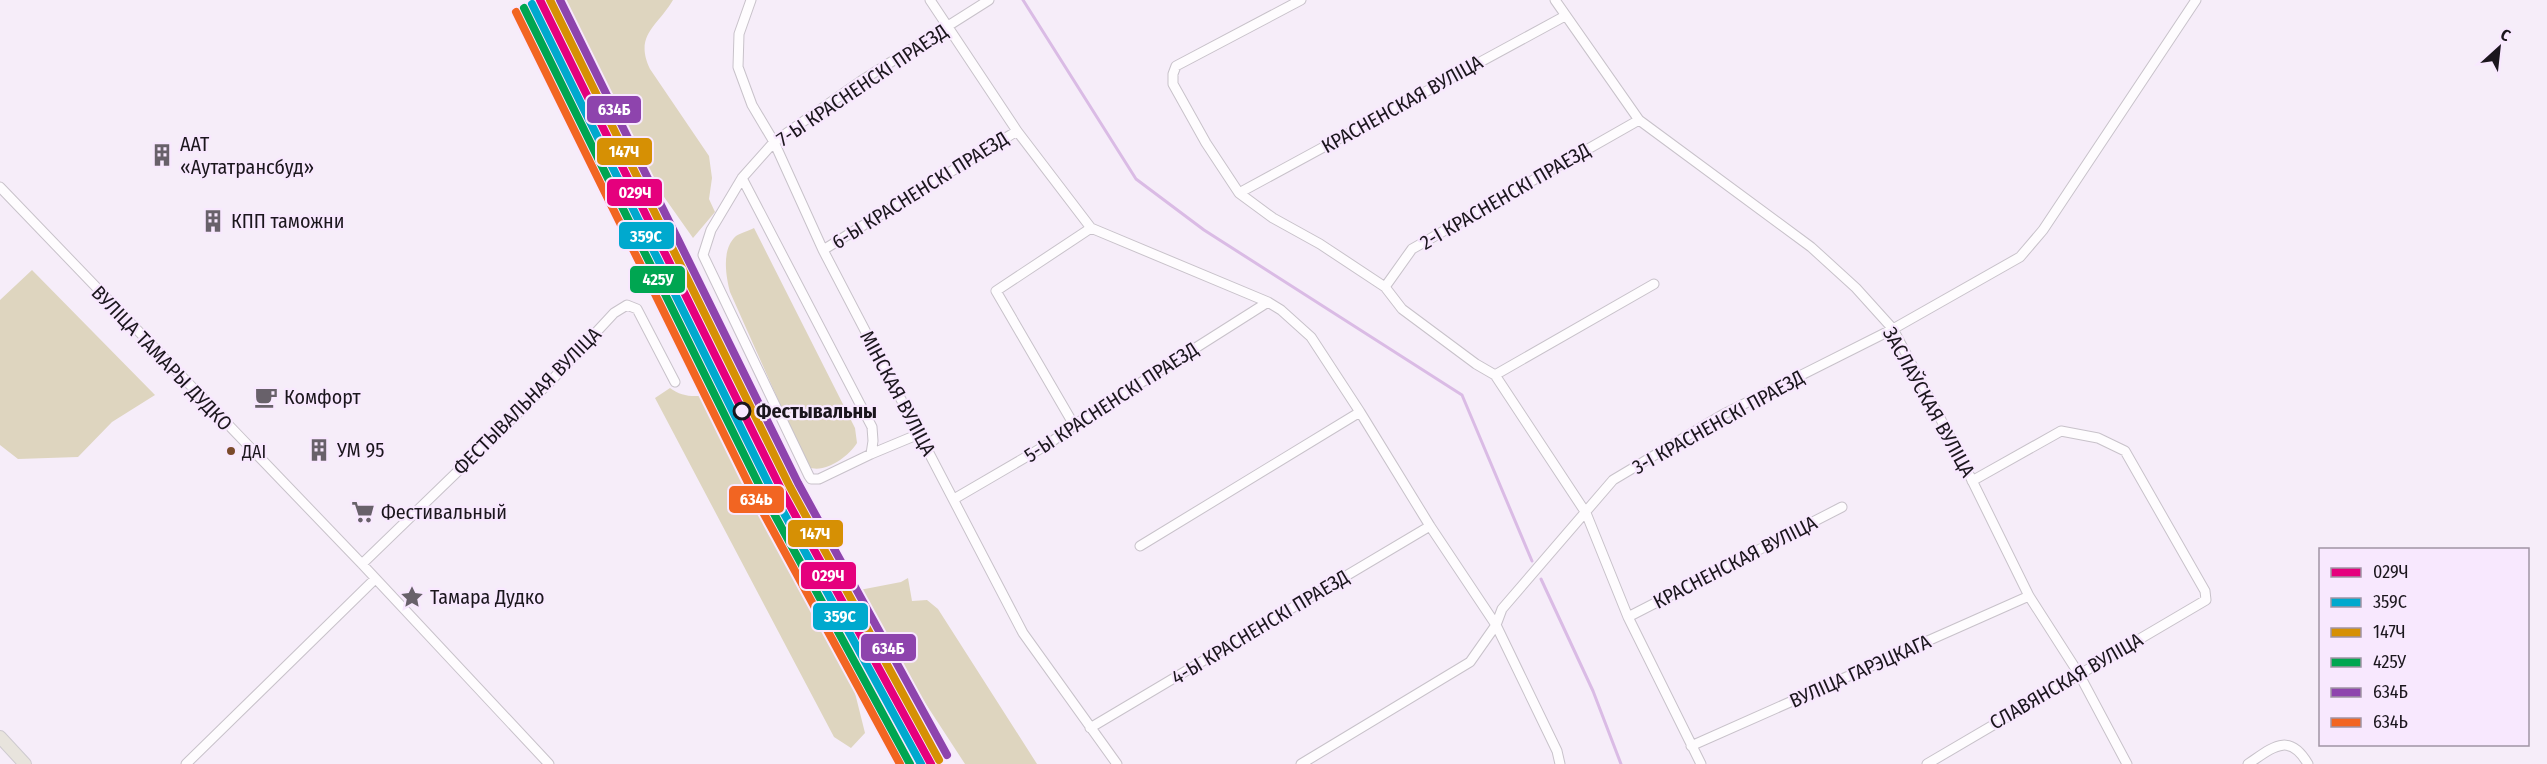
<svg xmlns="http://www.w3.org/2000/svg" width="2547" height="764" font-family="'Fira Sans Condensed',sans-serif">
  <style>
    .green { fill: #ded5bf }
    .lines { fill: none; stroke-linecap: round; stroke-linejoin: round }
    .stream { stroke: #dabbe5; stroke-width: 3 }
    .minor-casing { stroke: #c8c2ca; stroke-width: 11 }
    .major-casing { stroke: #cecacf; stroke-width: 14 }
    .minor { stroke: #fefcfe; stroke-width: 9 }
    .major { stroke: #e8e4dd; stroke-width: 12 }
    .rail-1-casing { stroke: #f8e8fe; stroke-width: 12 }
    .rail-2-casing { stroke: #f8e8fe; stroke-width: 12 }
    .rail-3-casing { stroke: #f8e8fe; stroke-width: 12 }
    .rail-4-casing { stroke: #f8e8fe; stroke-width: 12 }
    .rail-5-casing { stroke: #f8e8fe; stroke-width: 12 }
    .rail-6-casing { stroke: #f8e8fe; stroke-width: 12 }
    .rail-1 { stroke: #e5007d; stroke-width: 8 }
    .rail-2 { stroke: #00a9ce; stroke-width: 8 }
    .rail-3 { stroke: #d69004; stroke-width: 8 }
    .rail-4 { stroke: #00a651; stroke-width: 8 }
    .rail-5 { stroke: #8e44ad; stroke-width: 8 }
    .rail-6 { stroke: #f26522; stroke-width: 8 }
    .stop-dot { fill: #f8e8fe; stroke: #1b161d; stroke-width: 3 }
    .bus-dot { fill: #7a4b2a; stroke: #f8e8fe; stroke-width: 2 }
    .labels { text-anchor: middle; stroke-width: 4.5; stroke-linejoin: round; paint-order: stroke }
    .bus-label { font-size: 18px; fill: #1b161d; stroke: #f8e8fe; text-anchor: start }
    .street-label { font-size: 20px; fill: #1b161d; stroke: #f8e8fe }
    .poi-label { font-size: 20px; fill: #1b161d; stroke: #f8e8fe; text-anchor: start }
    .stop-label { font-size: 20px; font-weight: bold; fill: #1b161d; stroke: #f8e8fe; text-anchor: start }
    .line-badge { stroke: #f8e8fe; stroke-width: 2 }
    .badge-label { font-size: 16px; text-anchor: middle; font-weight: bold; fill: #fff }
  </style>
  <rect width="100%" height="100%" fill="#f6edf9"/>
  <!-- green -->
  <path class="green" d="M 561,0 L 673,0 C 657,27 634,35 650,69 L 709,156 L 712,178 L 709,199 L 715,212 L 693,238 L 657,187 L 621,110 Z
    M 754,228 L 855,428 L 857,443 C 848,457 825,474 808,467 L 730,292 C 726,277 721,249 736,236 C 740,233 749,231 754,228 Z
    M 32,270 L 155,395 L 112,422 L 78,457 L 18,459 L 0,445 L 0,300 Z
    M 670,388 C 683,398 697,397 713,394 L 795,554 L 791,559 L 851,677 L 865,733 L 851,748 L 834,737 L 655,398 Z
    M 908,578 L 912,601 L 927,600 L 938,609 L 1037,764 L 965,764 L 890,649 L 885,643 L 870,639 L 844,593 L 901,582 Z"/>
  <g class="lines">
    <!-- stream -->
    <path class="stream" d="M 1023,0 L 1136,179 L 1204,230 L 1462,395 L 1532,561
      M 1541,579 L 1593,691 L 1621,764"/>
    <!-- minor casing -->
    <g class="minor-casing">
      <path id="minor" d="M 751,0 L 739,34 L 738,67 L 752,105 L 774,142 L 823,250 L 1023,633 L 1117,764
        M 930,0 L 1017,131 L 1091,228 L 1268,302 L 1281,310 L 1311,337 L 1360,412 L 1430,526 L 1496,625 L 1557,751 L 1560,764
        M 1301,0 L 1176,66 L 1173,74 L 1173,84 L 1206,143 L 1239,193 L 1273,218 L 1320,244 L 1385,287 L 1402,309 L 1476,364 L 1495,375 L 1586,513 L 1628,617 L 1701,764
        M 1555,0 L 1639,120 L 1811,247 L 1856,288 L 1893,329 L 1958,452 L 2029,596 L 2079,674 L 2127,764
        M 742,178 L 872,427 L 873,441 L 871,454 L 819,479 L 811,479 L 809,476 L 703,255 L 711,230 L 742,178 L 774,142 L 861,81 L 989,0
        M 0,187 L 362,564 L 549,764
        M 1239,193 L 1565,16
        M 823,250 L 1017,131
        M 1385,287 L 1412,249 L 1639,120
        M 1495,375 L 1654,284
        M 1074,425 L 996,291 L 1091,228
        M 871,454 L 919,434
        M 954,499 L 1050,443 L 1074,425 L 1268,302
        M 1140,546 L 1360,412
        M 362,564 L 550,382 L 614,313 L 627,305 L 637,309 L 675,382
        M 1628,617 L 1842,507
        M 1090,728 L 1430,526
        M 1691,746 L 2029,596
        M 186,764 L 375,579
        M 1301,764 L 1470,662 L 1496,625 L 1502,609 L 1613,480 L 1722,415 L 1893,329 L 2020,257 L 2043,230 L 2196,0
        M 1927,764 L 2206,600 L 2205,591 L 2125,451 L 2098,438 L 2061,431 L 1972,481
        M 2248,764 C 2272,748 2289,731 2308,764"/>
    </g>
    <!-- major casing -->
    <g class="major-casing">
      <path id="major" d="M 0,737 L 25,764"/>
    </g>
    <!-- minor -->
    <use href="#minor" class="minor"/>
    <!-- major -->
    <use href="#major" class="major"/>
    <!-- rail-1 casing -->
    <g class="rail-1-casing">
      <path id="rail-1" d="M 540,0 L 782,491 L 931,764"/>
    </g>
    <!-- rail-2 casing -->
    <g class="rail-2-casing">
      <path id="rail-2" d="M 532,4 L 774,495 L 921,764"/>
    </g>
    <!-- rail-3 casing -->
    <g class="rail-3-casing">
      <path id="rail-3" d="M 550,0 L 790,487 L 939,760"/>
    </g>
    <!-- rail-4 casing -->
    <g class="rail-4-casing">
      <path id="rail-4" d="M 524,8 L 766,499 L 910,764"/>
    </g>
    <!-- rail-5 casing -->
    <g class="rail-5-casing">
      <path id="rail-5" d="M 560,0 L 798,483 L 947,755"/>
    </g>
    <!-- rail-6 casing -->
    <g class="rail-6-casing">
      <path id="rail-6" d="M 516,12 L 758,503 L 900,764"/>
    </g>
    <!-- rail-1 -->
    <use href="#rail-1" class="rail-1"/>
    <!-- rail-2 -->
    <use href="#rail-2" class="rail-2"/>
    <!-- rail-3 -->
    <use href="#rail-3" class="rail-3"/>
    <!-- rail-4 -->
    <use href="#rail-4" class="rail-4"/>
    <!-- rail-5 -->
    <use href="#rail-5" class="rail-5"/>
    <!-- rail-6 -->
    <use href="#rail-6" class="rail-6"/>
  </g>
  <!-- icons -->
  <defs>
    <g id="building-bare" transform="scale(1.8)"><path d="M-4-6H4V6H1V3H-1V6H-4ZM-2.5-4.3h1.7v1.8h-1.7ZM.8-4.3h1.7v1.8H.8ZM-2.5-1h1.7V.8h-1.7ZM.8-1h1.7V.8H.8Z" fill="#68616a" stroke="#f8e8fe" stroke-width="2.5" paint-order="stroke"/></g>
    <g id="cafe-bare" transform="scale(1.8)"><path d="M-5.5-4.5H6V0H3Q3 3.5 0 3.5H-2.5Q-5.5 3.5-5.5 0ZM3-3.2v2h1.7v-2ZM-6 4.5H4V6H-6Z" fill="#68616a" stroke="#f8e8fe" stroke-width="2.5" paint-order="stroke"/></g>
    <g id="supermarket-bare" transform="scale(1.8)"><path d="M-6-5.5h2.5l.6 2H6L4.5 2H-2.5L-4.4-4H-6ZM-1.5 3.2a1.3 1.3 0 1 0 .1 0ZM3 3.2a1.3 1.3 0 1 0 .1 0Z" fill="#68616a" stroke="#f8e8fe" stroke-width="2.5" paint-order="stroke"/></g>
    <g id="sight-bare" transform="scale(1.8)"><path d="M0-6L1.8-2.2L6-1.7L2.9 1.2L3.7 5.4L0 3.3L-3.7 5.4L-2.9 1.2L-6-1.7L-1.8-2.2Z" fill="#68616a" stroke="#f8e8fe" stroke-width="2.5" paint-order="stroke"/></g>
  </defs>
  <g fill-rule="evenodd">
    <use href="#building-bare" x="162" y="155"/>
    <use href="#building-bare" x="213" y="221"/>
    <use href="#cafe-bare" x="266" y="397"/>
    <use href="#building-bare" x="319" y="450"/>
    <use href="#supermarket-bare" x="363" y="512"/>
    <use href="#sight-bare" x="412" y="597"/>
  </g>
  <!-- markers -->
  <circle class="stop-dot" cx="742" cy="411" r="8"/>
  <circle class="bus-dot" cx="231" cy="451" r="5"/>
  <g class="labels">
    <!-- bus labels -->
    <g class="bus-label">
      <text x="242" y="458">ДАІ</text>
    </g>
    <!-- street labels -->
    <g class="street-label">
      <text transform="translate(862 85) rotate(-34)" y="7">7-Ы КРАСНЕНСКІ ПРАЕЗД</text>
      <text transform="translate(1402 104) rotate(-29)" y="7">КРАСНЕНСКАЯ ВУЛІЦА</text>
      <text transform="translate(920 190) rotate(-32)" y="7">6-Ы КРАСНЕНСКІ ПРАЕЗД</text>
      <text transform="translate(1505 196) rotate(-30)" y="7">2-І КРАСНЕНСКІ ПРАЕЗД</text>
      <text transform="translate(162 358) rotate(46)" y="7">ВУЛІЦА ТАМАРЫ ДУДКО</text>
      <text transform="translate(898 393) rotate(62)" y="7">МІНСКАЯ ВУЛІЦА</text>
      <text transform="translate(527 401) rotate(-45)" y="7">ФЕСТЫВАЛЬНАЯ ВУЛІЦА</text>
      <text transform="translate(1111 402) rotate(-33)" y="7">5-Ы КРАСНЕНСКІ ПРАЕЗД</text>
      <text transform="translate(1929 402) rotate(61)" y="7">ЗАСЛАЎСКАЯ ВУЛІЦА</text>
      <text transform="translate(1718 422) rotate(-29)" y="7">3-І КРАСНЕНСКІ ПРАЕЗД</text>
      <text transform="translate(1735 562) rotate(-27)" y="7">КРАСНЕНСКАЯ ВУЛІЦА</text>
      <text transform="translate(1260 627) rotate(-31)" y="7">4-Ы КРАСНЕНСКІ ПРАЕЗД</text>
      <text transform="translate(1860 671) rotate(-24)" y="7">ВУЛІЦА ГАРЭЦКАГА</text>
      <text transform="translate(2066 681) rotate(-30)" y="7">СЛАВЯНСКАЯ ВУЛІЦА</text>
    </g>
    <!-- poi labels -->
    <g class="poi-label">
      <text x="180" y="151">ААТ<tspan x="180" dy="23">«Аутатрансбуд»</tspan></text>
      <text x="231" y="228">КПП таможни</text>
      <text x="284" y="404">Комфорт</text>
      <text x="337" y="457">УМ 95</text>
      <text x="381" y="519">Фестивальный</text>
      <text x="430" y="604">Тамара Дудко</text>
    </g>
    <!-- stop labels -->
    <g class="stop-label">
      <text x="756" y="418">Фестывальны</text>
    </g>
  </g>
  <g class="line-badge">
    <rect x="586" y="95" width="56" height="29" rx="6" fill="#8e44ad"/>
    <rect x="596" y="137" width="57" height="29" rx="6" fill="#d69004"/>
    <rect x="606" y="178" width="57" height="29" rx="6" fill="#e5007d"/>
    <rect x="618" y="221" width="57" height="29" rx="6" fill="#00a9ce"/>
    <rect x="629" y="265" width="57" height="29" rx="6" fill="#00a651"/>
    <rect x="728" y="485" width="57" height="29" rx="6" fill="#f26522"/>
    <rect x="787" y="519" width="57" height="29" rx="6" fill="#d69004"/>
    <rect x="800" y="561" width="57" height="29" rx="6" fill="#e5007d"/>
    <rect x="812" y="602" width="57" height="29" rx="6" fill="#00a9ce"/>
    <rect x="860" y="633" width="57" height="29" rx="6" fill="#8e44ad"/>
  </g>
  <g class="badge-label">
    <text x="614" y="115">634Б</text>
    <text x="624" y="157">147Ч</text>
    <text x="635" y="198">029Ч</text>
    <text x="646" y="242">359С</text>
    <text x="658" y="285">425У</text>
    <text x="756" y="505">634Ь</text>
    <text x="815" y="539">147Ч</text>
    <text x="828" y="581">029Ч</text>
    <text x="840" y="622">359С</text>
    <text x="888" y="654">634Б</text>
  </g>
  <!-- legend -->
  <rect x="2319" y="548" width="210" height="198" fill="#f8e8fe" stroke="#a094a4" stroke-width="1.5"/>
  <rect x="2331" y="568" width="30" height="9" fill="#e5007d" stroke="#a094a4" stroke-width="1.5"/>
  <text x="2373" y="578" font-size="18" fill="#1b161d">029Ч</text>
  <rect x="2331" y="598" width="30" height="9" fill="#00a9ce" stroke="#a094a4" stroke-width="1.5"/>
  <text x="2373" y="608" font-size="18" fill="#1b161d">359С</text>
  <rect x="2331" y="628" width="30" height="9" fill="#d69004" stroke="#a094a4" stroke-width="1.5"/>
  <text x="2373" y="638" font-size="18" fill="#1b161d">147Ч</text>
  <rect x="2331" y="658" width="30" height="9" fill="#00a651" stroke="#a094a4" stroke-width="1.5"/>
  <text x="2373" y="668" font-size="18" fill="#1b161d">425У</text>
  <rect x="2331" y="688" width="30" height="9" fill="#8e44ad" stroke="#a094a4" stroke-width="1.5"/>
  <text x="2373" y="698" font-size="18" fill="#1b161d">634Б</text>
  <rect x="2331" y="718" width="30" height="9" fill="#f26522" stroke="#a094a4" stroke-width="1.5"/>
  <text x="2373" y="728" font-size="18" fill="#1b161d">634Ь</text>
  <!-- north arrow -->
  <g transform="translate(2499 48) rotate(27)" stroke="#f8e8fe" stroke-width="4.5" paint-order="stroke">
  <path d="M0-4.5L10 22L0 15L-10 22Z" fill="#1b161d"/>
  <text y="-9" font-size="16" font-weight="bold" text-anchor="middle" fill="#1b161d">С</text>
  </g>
</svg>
